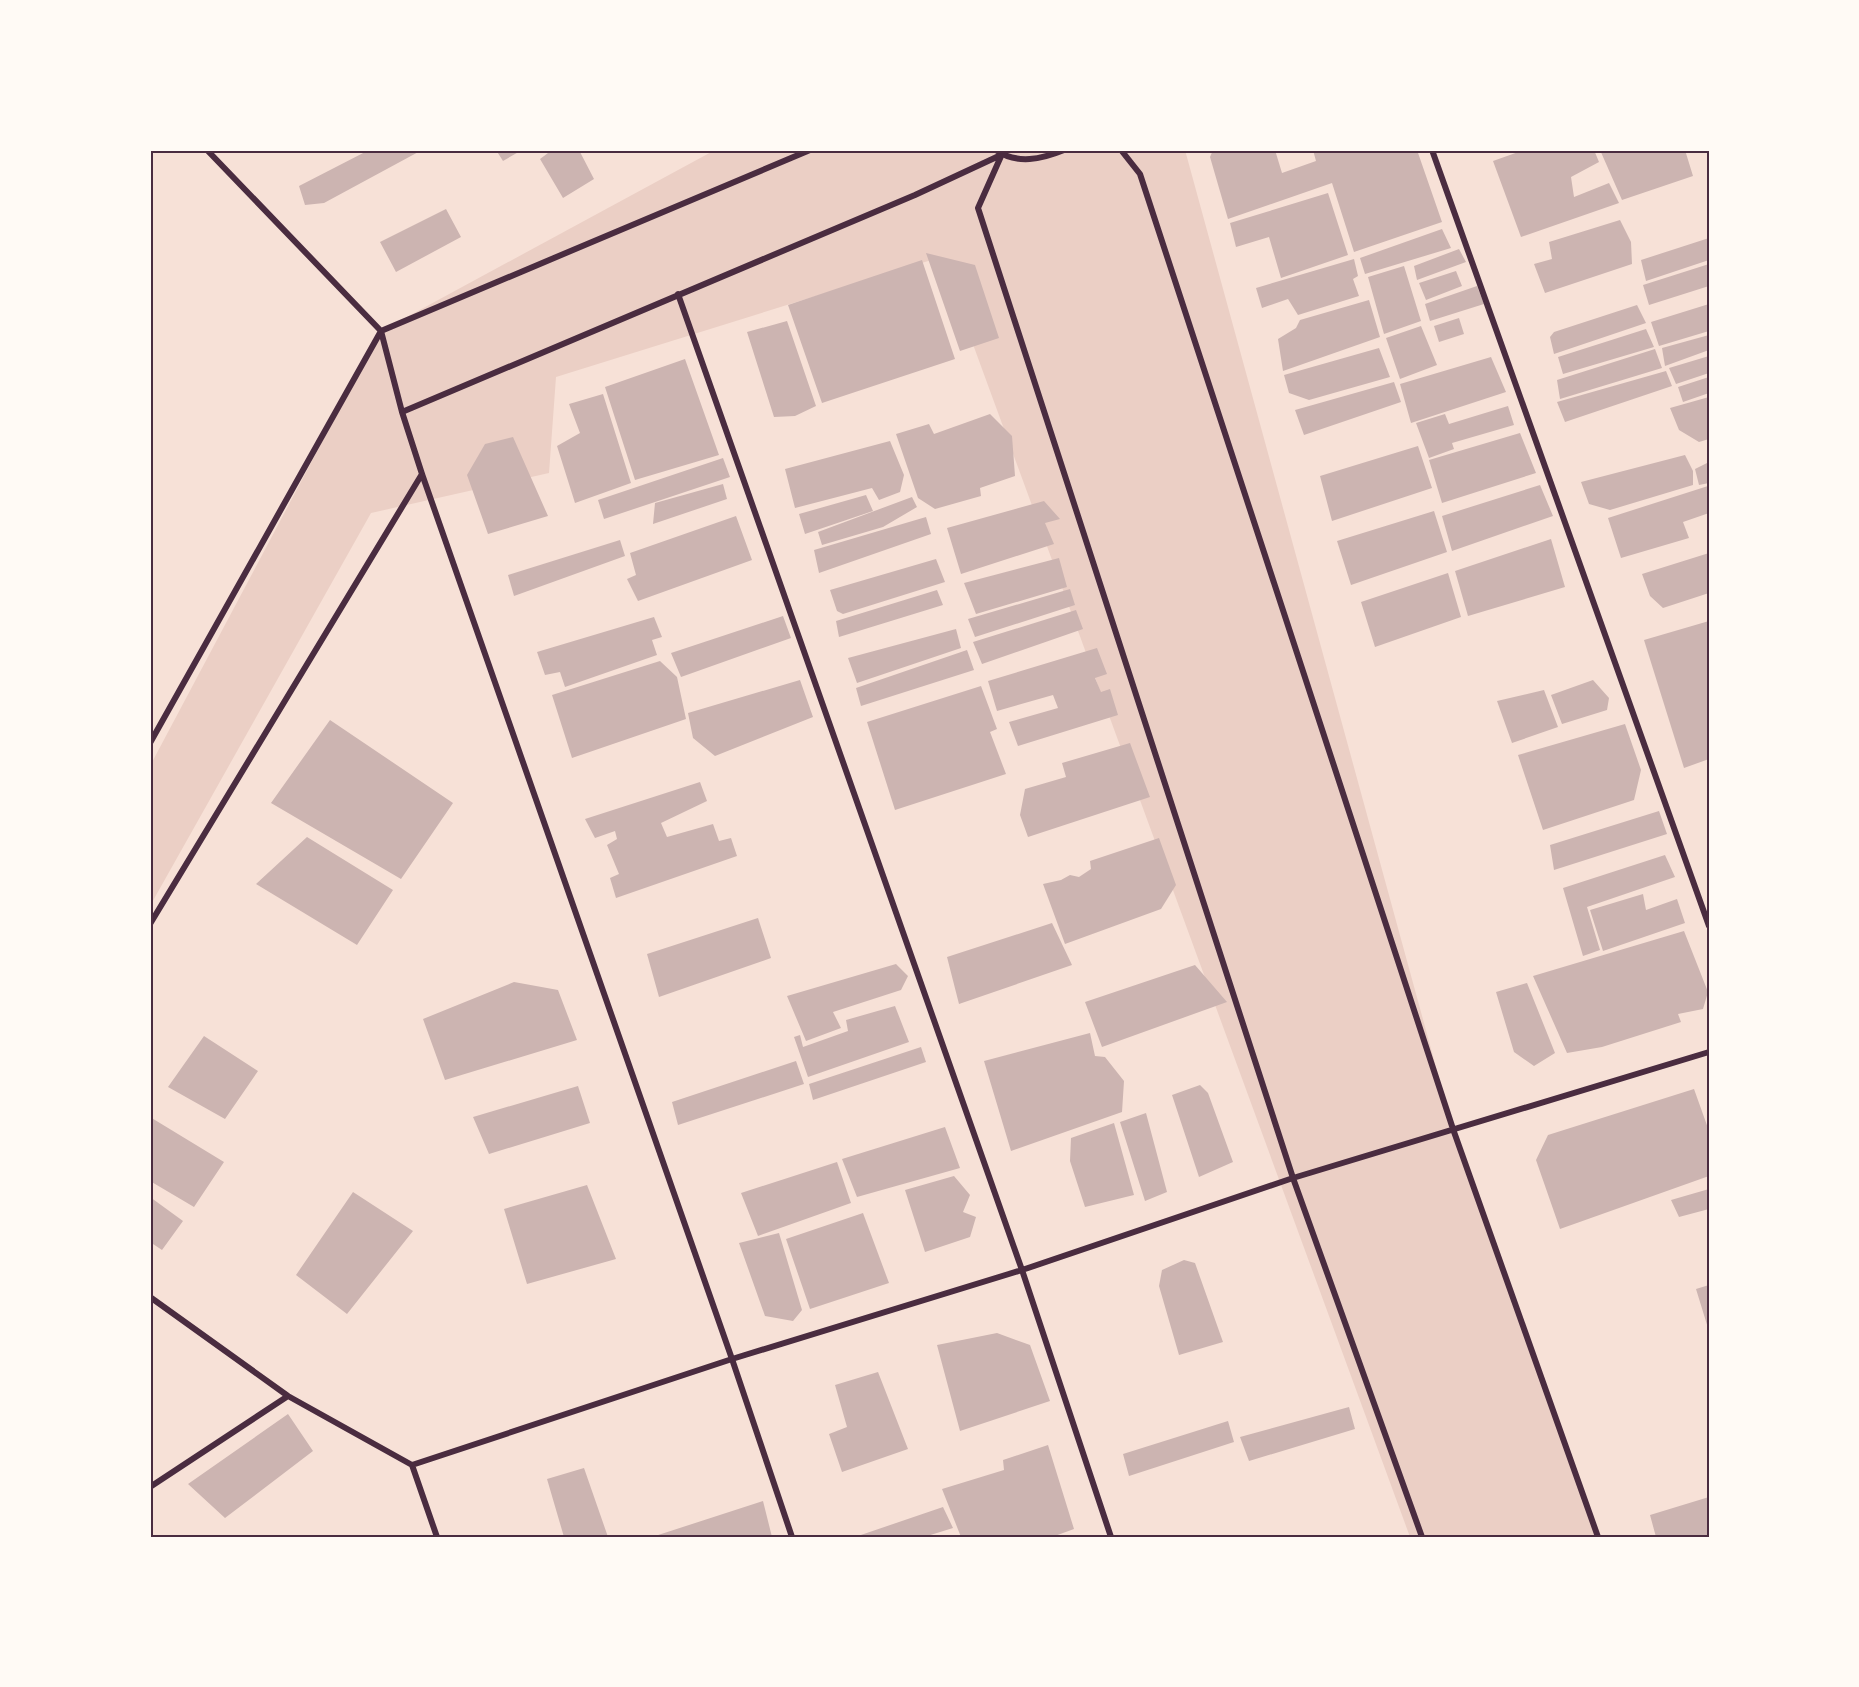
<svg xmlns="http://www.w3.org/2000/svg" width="1859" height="1687" font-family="Roboto,sans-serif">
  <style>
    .green { fill: #ebcfc5 }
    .building { fill: #ccb4b1 }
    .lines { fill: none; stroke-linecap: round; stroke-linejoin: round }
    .minor { stroke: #4a2c40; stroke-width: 6 }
    .neatline { fill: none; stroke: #4a2c40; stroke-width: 2 }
  </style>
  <rect width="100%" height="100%" fill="#f7e1d7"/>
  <!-- green -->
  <path class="green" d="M 715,150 L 1185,150 L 1453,1129 L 1598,1537 L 1410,1537 L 941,257 L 556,377 L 549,473 L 371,513 L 150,906 L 150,766 L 381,331 Z"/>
  <!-- building -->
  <path class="building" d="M 369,150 L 422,150 L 324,203 L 305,205 L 299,186 Z
    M 496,150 L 522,150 L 503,161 Z
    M 552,150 L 579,150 L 594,179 L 563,198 L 540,159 Z
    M 1213,150 L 1275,150 L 1282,173 L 1316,161 L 1313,150 L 1417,150 L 1442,222 L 1354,252 L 1332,183 L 1228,219 L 1210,157 Z
    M 1524,150 L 1594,150 L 1599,162 L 1571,177 L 1574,197 L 1609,183 L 1619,203 L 1521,237 L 1493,161 Z
    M 1600,150 L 1685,150 L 1693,176 L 1622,200 Z
    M 1328,193 L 1348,255 L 1281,278 L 1269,237 L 1236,247 L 1230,223 Z
    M 446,209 L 461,237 L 396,272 L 380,242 Z
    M 1620,220 L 1631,242 L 1632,264 L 1545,293 L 1534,264 L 1552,259 L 1549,242 Z
    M 1442,229 L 1451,248 L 1365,274 L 1360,258 Z
    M 1709,238 L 1709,260 L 1646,281 L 1641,260 Z
    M 1459,249 L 1466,262 L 1417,280 L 1414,266 Z
    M 926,253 L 975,265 L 999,338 L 960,351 Z
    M 1354,259 L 1358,276 L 1353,279 L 1359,296 L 1298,315 L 1288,299 L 1262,308 L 1256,288 Z
    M 922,260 L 955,359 L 822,403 L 788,305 Z
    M 1709,264 L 1709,286 L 1649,305 L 1643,285 Z
    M 1404,266 L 1421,321 L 1384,334 L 1368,277 Z
    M 1456,271 L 1462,286 L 1426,300 L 1419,283 Z
    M 1477,286 L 1484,304 L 1430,321 L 1425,304 Z
    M 1369,300 L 1380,337 L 1283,371 L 1278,339 L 1296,328 L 1300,320 Z
    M 1709,304 L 1709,331 L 1659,346 L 1651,322 Z
    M 1637,305 L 1646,323 L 1554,354 L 1550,337 L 1554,332 Z
    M 1459,318 L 1464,334 L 1439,342 L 1434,326 Z
    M 787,321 L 816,406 L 795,416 L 774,417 L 747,332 Z
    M 1421,326 L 1437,365 L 1400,379 L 1386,338 Z
    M 1646,329 L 1654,347 L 1563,374 L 1558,357 Z
    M 1709,335 L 1709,350 L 1665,366 L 1662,348 Z
    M 1379,348 L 1390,377 L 1309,400 L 1289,393 L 1284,375 Z
    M 1655,349 L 1662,368 L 1560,399 L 1557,380 Z
    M 1709,356 L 1709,373 L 1676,384 L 1669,368 Z
    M 1491,357 L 1506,392 L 1411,423 L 1400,384 Z
    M 685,359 L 719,455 L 635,480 L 605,387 Z
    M 1666,371 L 1672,386 L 1565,422 L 1557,402 Z
    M 1709,377 L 1709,393 L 1683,402 L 1678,387 Z
    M 1394,382 L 1401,402 L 1304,435 L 1295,410 Z
    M 603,394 L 631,483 L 575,503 L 557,446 L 580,433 L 569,404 Z
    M 1709,397 L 1709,439 L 1699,442 L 1679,430 L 1670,408 Z
    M 1508,406 L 1514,425 L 1452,443 L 1454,449 L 1429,458 L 1416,423 L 1445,414 L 1449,424 Z
    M 990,414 L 1012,436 L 1015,476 L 980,488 L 981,496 L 935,509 L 918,498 L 896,434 L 929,424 L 934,434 Z
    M 1520,433 L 1536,473 L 1442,503 L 1429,460 Z
    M 513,437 L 548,516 L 488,534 L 467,475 L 485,444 Z
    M 890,441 L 904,475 L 900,492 L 879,500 L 872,488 L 795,508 L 785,469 Z
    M 1418,446 L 1432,488 L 1332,521 L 1320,476 Z
    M 1685,455 L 1693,471 L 1693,485 L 1610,510 L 1589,504 L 1581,482 Z
    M 723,458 L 730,477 L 604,519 L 598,500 Z
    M 1709,462 L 1709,483 L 1699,485 L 1695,469 Z
    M 723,484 L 727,499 L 653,524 L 655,503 Z
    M 1540,485 L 1553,516 L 1452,551 L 1442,516 Z
    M 1708,486 L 1709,513 L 1683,522 L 1689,538 L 1621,558 L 1608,518 Z
    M 866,495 L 873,511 L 805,534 L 799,514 Z
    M 912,497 L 917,507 L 883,527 L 822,545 L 818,532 Z
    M 1044,501 L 1060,519 L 1045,523 L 1054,544 L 961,574 L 947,528 Z
    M 1434,511 L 1447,552 L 1351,585 L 1337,541 Z
    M 736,516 L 752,560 L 638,601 L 627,579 L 636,575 L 630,553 Z
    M 926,517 L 931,534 L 819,573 L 814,550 Z
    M 1551,539 L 1565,587 L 1468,616 L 1455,571 Z
    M 620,540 L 625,556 L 514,596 L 508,575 Z
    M 1709,553 L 1709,593 L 1663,608 L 1650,596 L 1642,574 Z
    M 1059,558 L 1067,587 L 976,614 L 964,583 Z
    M 936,559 L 945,582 L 843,614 L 837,611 L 830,590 Z
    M 1448,573 L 1461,617 L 1375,647 L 1361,602 Z
    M 1070,589 L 1075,605 L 975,637 L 968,619 Z
    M 937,590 L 943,605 L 839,637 L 836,621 Z
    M 1076,610 L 1083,629 L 982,664 L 973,642 Z
    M 783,616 L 791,638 L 681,677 L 671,653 Z
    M 654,617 L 662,637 L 652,640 L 657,655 L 565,687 L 560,672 L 545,675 L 537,652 Z
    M 1709,621 L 1709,759 L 1684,768 L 1644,640 Z
    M 956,629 L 961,648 L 857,683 L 848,658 Z
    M 1097,648 L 1107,674 L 1095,678 L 1101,692 L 1110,689 L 1118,715 L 1018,746 L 1009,722 L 1058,708 L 1053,695 L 997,711 L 988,681 Z
    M 967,650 L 974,670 L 861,706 L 856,688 Z
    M 660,661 L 677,677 L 686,719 L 572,758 L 552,695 Z
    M 800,680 L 813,717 L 715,756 L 693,738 L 688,713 Z
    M 1593,680 L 1609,698 L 1607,710 L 1562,724 L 1551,695 Z
    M 981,686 L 997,729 L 990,732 L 1006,774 L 895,810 L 867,722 Z
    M 1544,690 L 1558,727 L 1512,743 L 1497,701 Z
    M 330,720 L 453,803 L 401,879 L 271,803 Z
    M 1625,724 L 1641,770 L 1634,800 L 1543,830 L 1518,755 Z
    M 1130,743 L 1150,797 L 1028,837 L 1020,815 L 1025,789 L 1066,777 L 1062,763 Z
    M 700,782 L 707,801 L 661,823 L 667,837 L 713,824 L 719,841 L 731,838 L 737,856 L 616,898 L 610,878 L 619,874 L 607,845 L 617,839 L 615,831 L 595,838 L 585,819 Z
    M 1659,811 L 1667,834 L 1554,870 L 1550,845 Z
    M 307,837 L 393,890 L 357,945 L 256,884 Z
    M 1159,838 L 1176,885 L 1161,909 L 1065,944 L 1043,884 L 1061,880 L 1070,875 L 1079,877 L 1091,869 L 1090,861 Z
    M 1665,855 L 1675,877 L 1587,907 L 1600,950 L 1583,956 L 1563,888 Z
    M 1643,894 L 1646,910 L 1677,899 L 1685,923 L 1603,951 L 1590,910 Z
    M 758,918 L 771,958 L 659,997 L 647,954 Z
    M 1052,923 L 1072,965 L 959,1004 L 947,957 Z
    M 1684,931 L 1708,992 L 1703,1009 L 1678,1014 L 1681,1022 L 1602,1047 L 1567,1053 L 1533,976 Z
    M 896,964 L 908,976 L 901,990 L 833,1012 L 841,1028 L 806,1041 L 787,996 Z
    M 1195,965 L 1227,1002 L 1102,1047 L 1085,1002 Z
    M 514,982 L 558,990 L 577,1040 L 445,1080 L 423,1019 Z
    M 1527,983 L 1555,1053 L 1534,1066 L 1514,1052 L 1496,992 Z
    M 895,1006 L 909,1042 L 808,1077 L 794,1037 L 800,1035 L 803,1047 L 848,1031 L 846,1020 Z
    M 1090,1033 L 1095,1056 L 1105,1057 L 1124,1081 L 1122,1112 L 1011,1151 L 984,1061 Z
    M 204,1036 L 258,1071 L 225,1119 L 168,1087 Z
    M 921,1047 L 926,1062 L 813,1100 L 809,1084 Z
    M 796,1061 L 804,1084 L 678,1125 L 672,1102 Z
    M 1200,1085 L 1208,1093 L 1233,1162 L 1199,1177 L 1172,1095 Z
    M 578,1086 L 590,1123 L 489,1154 L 473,1117 Z
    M 1694,1089 L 1709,1131 L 1709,1176 L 1560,1229 L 1536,1160 L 1548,1135 Z
    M 1146,1113 L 1167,1192 L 1145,1201 L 1120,1122 Z
    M 150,1117 L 224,1162 L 194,1207 L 150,1181 Z
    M 1114,1123 L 1134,1195 L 1085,1207 L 1070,1161 L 1071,1138 Z
    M 945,1127 L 960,1168 L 857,1197 L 842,1159 Z
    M 837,1162 L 851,1203 L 758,1236 L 741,1193 Z
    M 954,1176 L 970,1195 L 963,1212 L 976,1217 L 970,1237 L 925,1252 L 905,1190 Z
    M 587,1185 L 616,1259 L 527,1284 L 504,1209 Z
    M 1709,1189 L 1709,1209 L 1679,1217 L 1671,1200 Z
    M 353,1192 L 413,1231 L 347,1314 L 296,1275 Z
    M 150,1197 L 183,1221 L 162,1250 L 150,1242 Z
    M 863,1213 L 889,1283 L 810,1309 L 786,1239 Z
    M 779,1233 L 802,1310 L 793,1321 L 765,1316 L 739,1243 Z
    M 1184,1260 L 1195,1263 L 1223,1342 L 1179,1355 L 1159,1286 L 1162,1270 Z
    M 1709,1285 L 1709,1328 L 1708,1328 L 1696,1289 Z
    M 997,1333 L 1030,1345 L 1050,1401 L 960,1431 L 937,1345 Z
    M 878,1372 L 908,1449 L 842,1472 L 829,1434 L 847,1427 L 835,1385 Z
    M 1349,1407 L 1355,1429 L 1249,1461 L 1240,1437 Z
    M 288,1414 L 313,1451 L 225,1518 L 188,1484 Z
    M 1228,1421 L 1234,1442 L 1129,1476 L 1123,1454 Z
    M 1048,1445 L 1074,1529 L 1052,1537 L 961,1537 L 942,1489 L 1004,1470 L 1003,1460 Z
    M 584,1468 L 608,1537 L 564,1537 L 547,1479 Z
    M 1709,1497 L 1709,1537 L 1656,1537 L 1650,1515 Z
    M 763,1501 L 772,1537 L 652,1537 Z
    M 943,1507 L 953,1528 L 924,1537 L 855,1537 Z"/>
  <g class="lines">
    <!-- minor -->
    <path class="minor" d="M 207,150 L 381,331 L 402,412 L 422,474 L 732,1359 L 792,1537
      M 996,150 C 1017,165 1042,159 1064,150
      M 1121,150 L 1140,174 L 1453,1129 L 1598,1537
      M 1432,150 L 1709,926
      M 1002,154 L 978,208 L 1293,1178 L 1422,1537
      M 678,294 L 1022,1270 L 1111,1537
      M 402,412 L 915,195 L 1001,155
      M 150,743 L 381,331 L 810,150
      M 150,924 L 422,474
      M 150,1297 L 288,1396 L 412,1465 L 437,1537
      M 412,1465 L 732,1359 L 1022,1270 L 1293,1178 L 1709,1052
      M 150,1487 L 288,1396"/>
  </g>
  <!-- border -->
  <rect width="1859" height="1687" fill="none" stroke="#fffaf5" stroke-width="303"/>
  <rect x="152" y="152" width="1556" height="1384" class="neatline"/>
</svg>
